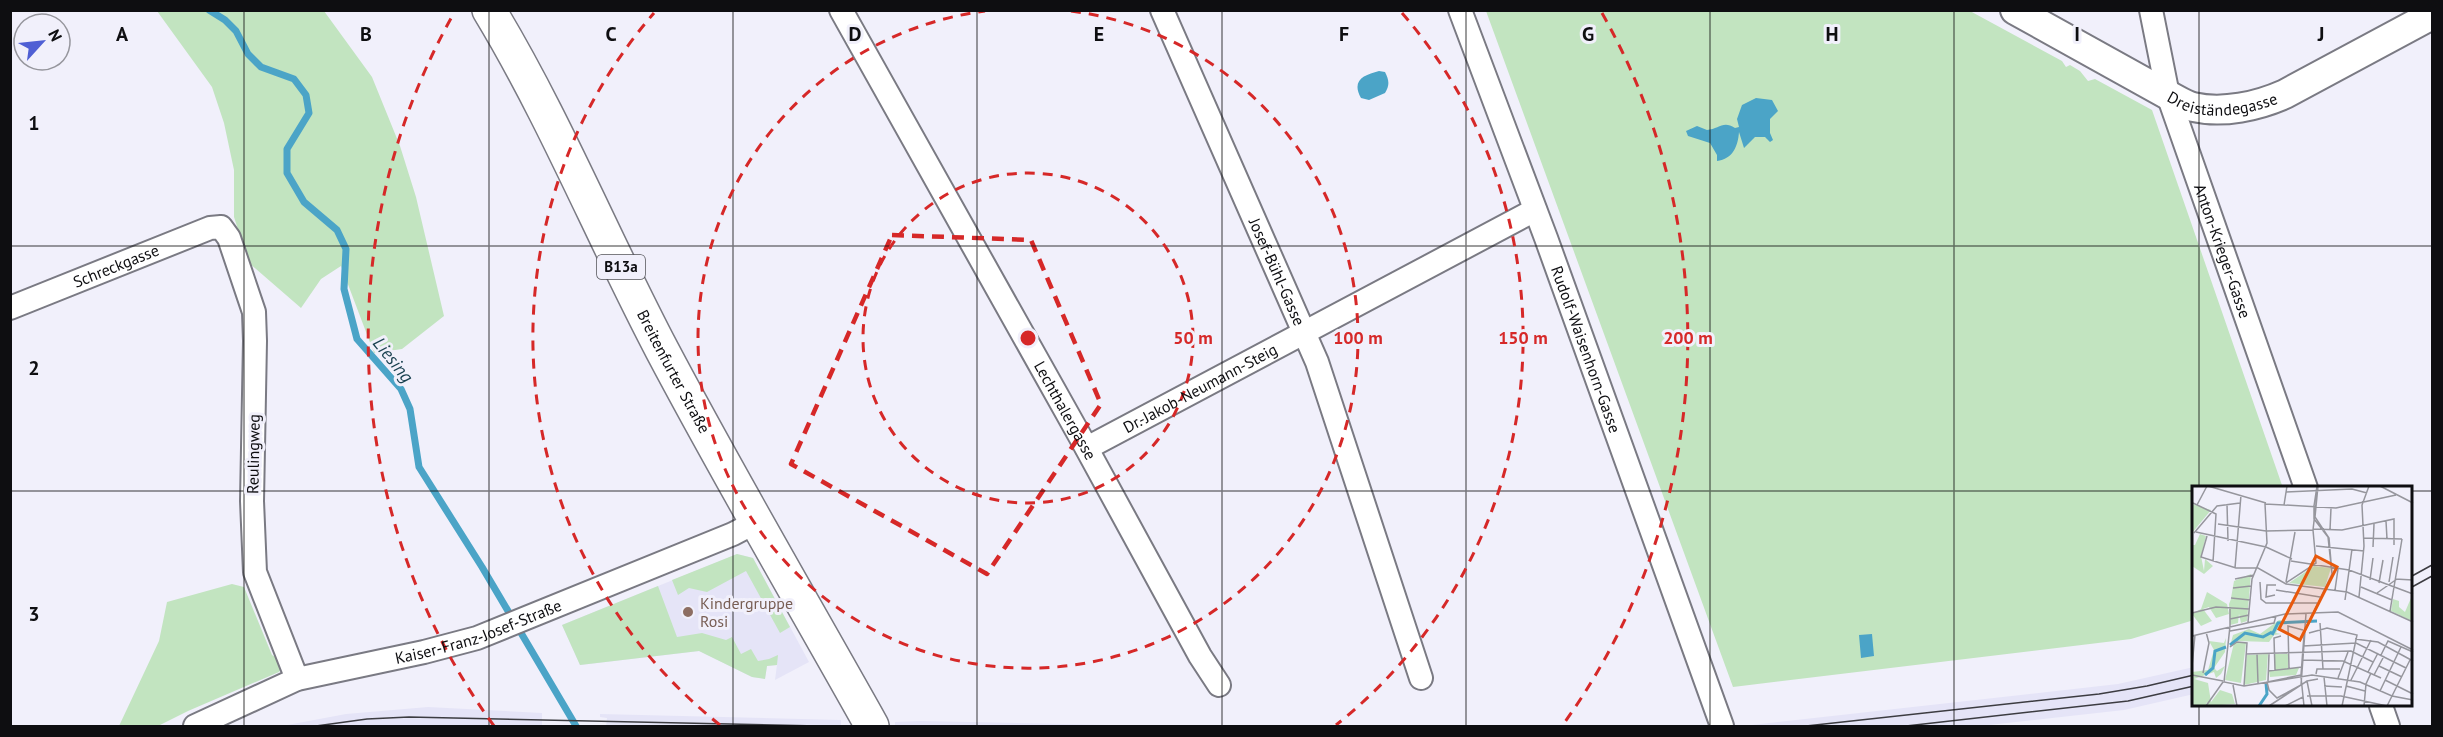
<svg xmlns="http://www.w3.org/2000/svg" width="2443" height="737" font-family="'PT Sans',sans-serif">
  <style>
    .built { fill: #e5e4f7 }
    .green { fill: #c2e4c0 }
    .water { fill: #4ba4c7 }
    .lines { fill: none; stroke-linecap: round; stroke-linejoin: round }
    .stream { stroke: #4ba4c7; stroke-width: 7 }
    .minor-casing { stroke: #7a7a83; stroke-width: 26 }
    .tertiary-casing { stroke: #7a7a83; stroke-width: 32 }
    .primary-casing { stroke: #7a7a83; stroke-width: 36 }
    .minor { stroke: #fff; stroke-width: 22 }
    .tertiary { stroke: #fff; stroke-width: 28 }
    .primary { stroke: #fff; stroke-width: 33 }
    .tram { stroke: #3c3c41; stroke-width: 1.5 }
    .marked { fill: none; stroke: #d62828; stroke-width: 4.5; stroke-dasharray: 12 8; stroke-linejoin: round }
    .grid { fill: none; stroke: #0e0e11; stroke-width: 1.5; stroke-opacity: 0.55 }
    .ring { fill: none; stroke: #d62828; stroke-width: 3; stroke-dasharray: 10 8 }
    .education-dot { fill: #8d6e63; stroke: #f1f0fb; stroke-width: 2 }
    .labels { text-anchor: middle; stroke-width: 6; stroke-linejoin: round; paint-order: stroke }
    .shield { fill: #f1f0fb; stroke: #525257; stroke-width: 1.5 }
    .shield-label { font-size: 15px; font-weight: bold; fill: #0e0e11 }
    .street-label { font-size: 16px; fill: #0e0e11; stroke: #f1f0fb }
    .education-label { font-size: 16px; fill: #785e54; stroke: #f1f0fb; text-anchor: start }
    .water-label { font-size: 18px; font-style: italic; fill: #173f4e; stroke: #f1f0fb }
    .inset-river { fill: none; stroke: #4ba4c7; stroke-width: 3 }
    .inset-road { fill: none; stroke: #96969d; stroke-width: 1.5 }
    .view { fill: #e8590c; fill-opacity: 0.15; stroke: #e8590c; stroke-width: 3 }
    .inset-edge { fill: none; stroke: #0e0e11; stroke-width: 3 }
    .grid-label { font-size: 20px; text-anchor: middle; font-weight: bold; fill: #0e0e11; stroke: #f1f0fb; stroke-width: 6; stroke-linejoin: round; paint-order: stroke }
    .centre { fill: #d62828; stroke: #f1f0fb; stroke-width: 3 }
    .ring-label { font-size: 18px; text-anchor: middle; font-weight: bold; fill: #d62828; stroke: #f1f0fb; stroke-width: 6; stroke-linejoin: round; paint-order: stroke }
  </style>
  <rect width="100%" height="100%" fill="#f1f0fb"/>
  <!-- built -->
  <path class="built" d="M 737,554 L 753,558 L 809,662 L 775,680 L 777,665 L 767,666 L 765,679 L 752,677 L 699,651 L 580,665 L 562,625 Z
    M 2194,667 L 2194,694 L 2124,710 L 1980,726 L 1743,726 L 2118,684 Z
    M 428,707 L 542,713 L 542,725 L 549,726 L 282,726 L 346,714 Z
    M 600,714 L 841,720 L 841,726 L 606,726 L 607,718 L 600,717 Z
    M 920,721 L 1156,726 L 901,726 L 895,725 L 895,722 Z"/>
  <!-- green -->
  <path class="green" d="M 157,11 L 324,11 L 372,77 L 400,146 L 416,197 L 444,316 L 402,349 L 374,353 L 341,266 L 321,279 L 301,308 L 249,263 L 234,217 L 234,170 L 224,123 L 212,87 Z
    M 1486,11 L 1970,11 L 2062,61 L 2066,67 L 2070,65 L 2080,71 L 2088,81 L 2095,79 L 2152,110 L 2283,488 L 2194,488 L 2194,620 L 2131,639 L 1733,687 Z
    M 737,554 L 753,558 L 790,627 L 780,633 L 746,571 L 707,592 L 689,588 L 678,595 L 672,580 Z
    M 232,584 L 244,587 L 272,655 L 285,663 L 279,672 L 188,711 L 158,726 L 119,726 L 159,641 L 167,602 Z
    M 658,586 L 677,637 L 702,633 L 726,640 L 732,637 L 741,654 L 751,649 L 758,661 L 769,659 L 778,655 L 777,665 L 767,666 L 765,679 L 752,677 L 699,651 L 580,665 L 562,625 Z"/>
  <!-- water -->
  <path class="water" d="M 1379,71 L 1385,72 C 1389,80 1390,85 1385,93 L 1369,100 L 1361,98 C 1351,80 1364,75 1379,71 Z
    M 1756,98 L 1772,100 L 1778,111 L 1770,119 L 1770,133 L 1773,140 L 1770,142 L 1765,137 L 1755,137 L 1744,148 L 1739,132 C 1738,146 1733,159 1717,161 L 1717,155 L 1710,143 L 1688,136 L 1686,131 L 1697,126 L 1707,130 C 1719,129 1723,120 1735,128 L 1739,127 L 1737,119 L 1742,105 Z
    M 1872,634 L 1874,656 L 1861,658 L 1859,635 Z"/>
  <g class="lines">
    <!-- stream -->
    <path class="stream" d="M 209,10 L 225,20 L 236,31 L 248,54 L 261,67 L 294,79 L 306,95 L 309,113 L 287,149 L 287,173 L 304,202 L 337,230 L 346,249 L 344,289 L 357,339 L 401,389 L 410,409 L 419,467 L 482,567 L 576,726"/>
    <!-- minor casing -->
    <g class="minor-casing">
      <g id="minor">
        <path id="s1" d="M 841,10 L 1081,438 L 1200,656 L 1219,685"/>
        <path id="s2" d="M 1162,10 L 1317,362 L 1421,678"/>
        <path id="s3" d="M 1460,10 L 1546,238 L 1722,726"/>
        <path id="s4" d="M 2151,10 L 2168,95 L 2306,488"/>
        <path id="s5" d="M 10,308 L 210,228 L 221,227 L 229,238 L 254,312 L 255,341 L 252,501 L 255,572 L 297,679"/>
        <path id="s6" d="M 1087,448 L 1535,210"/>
        <path d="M 2381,706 L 2388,726"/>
        <path id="s7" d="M 195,726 L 297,679 L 424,652 L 477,638 L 733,534 L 756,522"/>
      </g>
    </g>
    <!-- tertiary casing -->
    <g class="tertiary-casing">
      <g id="tertiary">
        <path id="s8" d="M 2015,10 L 2168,95 C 2176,99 2185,105 2193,107 C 2223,114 2258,106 2285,94 L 2432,15"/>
      </g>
    </g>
    <!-- primary casing -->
    <g class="primary-casing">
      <g id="primary">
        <path id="s9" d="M 489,10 C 555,119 603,238 662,350 C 729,477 802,601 872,726"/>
      </g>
    </g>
    <!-- minor -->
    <use href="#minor" class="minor"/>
    <!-- tertiary -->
    <use href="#tertiary" class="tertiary"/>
    <!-- primary -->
    <use href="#primary" class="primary"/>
    <!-- tram -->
    <path class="tram" d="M 2412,576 L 2432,565
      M 2412,587 L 2432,576
      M 316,726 L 367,719 L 409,717 L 818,726
      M 1806,726 L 2099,694 L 2147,686 L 2194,675
      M 1906,726 L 2128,701 L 2194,686"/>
  </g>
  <!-- marked area -->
  <path class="marked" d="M 892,235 L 1031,240 L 1101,404 L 987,574 L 791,464 Z"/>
  <!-- grid -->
  <path class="grid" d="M 244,10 L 244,726M 489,10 L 489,726M 733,10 L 733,726M 977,10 L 977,726M 1222,10 L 1222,726M 1466,10 L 1466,726M 1710,10 L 1710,726M 1954,10 L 1954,726M 2199,10 L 2199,488M 10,246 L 2432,246M 10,491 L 2194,491M 2412,491 L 2432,491M 2199,706 L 2199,726"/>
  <!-- distance rings -->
  <g class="ring">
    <circle cx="1028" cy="338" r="165"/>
    <path d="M1071 11A330 330 0 1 1 985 11"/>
    <path d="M720 725A495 495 0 0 1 654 13M1402 13A495 495 0 0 1 1336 725"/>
    <path d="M494 726A660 660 0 0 1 454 13M1602 13A660 660 0 0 1 1562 726"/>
  </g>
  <!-- markers -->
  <circle class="education-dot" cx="688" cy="612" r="6"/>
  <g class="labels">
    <!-- shield labels -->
    <rect class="shield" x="597" y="255" width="48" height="24" rx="4.5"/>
    <g class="shield-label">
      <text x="621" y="272">B13a</text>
    </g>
    <!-- street labels -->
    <g class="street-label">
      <text dy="6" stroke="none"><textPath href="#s8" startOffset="232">Dreiständegasse</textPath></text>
      <text dy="6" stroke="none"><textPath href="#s4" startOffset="252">Anton-Krieger-Gasse</textPath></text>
      <text dy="6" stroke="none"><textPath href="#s5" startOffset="114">Schreckgasse</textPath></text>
      <text dy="6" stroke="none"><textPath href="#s2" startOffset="286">Josef-Bühl-Gasse</textPath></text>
      <text dy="6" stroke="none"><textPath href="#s3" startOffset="362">Rudolf-Waisenhorn-Gasse</textPath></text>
      <text dy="6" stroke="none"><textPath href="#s9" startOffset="406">Breitenfurter Straße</textPath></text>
      <text dy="6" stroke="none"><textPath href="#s6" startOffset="128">Dr.-Jakob-Neumann-Steig</textPath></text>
      <text dy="6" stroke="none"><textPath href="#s1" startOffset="459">Lechthalergasse</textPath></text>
      <text transform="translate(253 454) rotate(-89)" y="6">Reulingweg</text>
      <text dy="6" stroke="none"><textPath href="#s7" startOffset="300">Kaiser-Franz-Josef-Straße</textPath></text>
    </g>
    <!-- education labels -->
    <g class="education-label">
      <text x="700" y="609">Kindergruppe<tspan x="700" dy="18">Rosi</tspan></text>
    </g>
    <!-- water labels -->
    <g class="water-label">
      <text transform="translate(393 360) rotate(51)" y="6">Liesing</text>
    </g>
  </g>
  <!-- overview -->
  <g transform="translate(2192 486)">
    <rect width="220" height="220" fill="#f1f0fb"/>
    <path d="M 0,18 L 19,24 L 0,47 ZM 8,48 L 14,50 L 9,70 L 12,85 L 13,73 L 21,80 L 12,88 L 0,80 L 0,59 L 3,59 ZM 122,80 L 139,82 L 133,101 L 97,97 ZM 59,88 L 55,135 L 49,137 L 47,128 L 46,137 L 38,139 L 37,118 L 39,113 L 44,113 L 39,112 L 42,95 ZM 15,106 L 35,118 L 37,128 L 24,132 L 17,121 L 11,123 L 20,135 L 9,140 L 0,128 L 9,123 ZM 219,112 L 220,135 L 199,125 L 201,113 L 207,115 L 207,121 L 213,126 ZM 87,134 L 103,136 L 88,138 L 84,147 L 89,148 L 82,149 L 77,156 L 45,155 L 38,160 L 41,149 L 57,143 L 68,148 ZM 34,152 L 33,166 L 22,182 L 25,185 L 33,180 L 29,188 L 24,192 L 22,186 L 2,193 L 16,197 L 19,216 L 28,204 L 40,208 L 43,218 L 16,220 L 15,216 L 14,220 L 0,220 L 0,186 L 16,184 L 22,164 L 17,155 L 32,157 ZM 42,157 L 54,157 L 49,197 L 33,194 ZM 76,168 L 74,194 L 52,199 L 55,169 ZM 83,168 L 96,168 L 96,182 L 107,182 L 104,189 L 78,191 L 77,185 L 83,185 Z" fill="#c2e4c0"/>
    <path class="inset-river" d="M 80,149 L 86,137 L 125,135M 38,159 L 53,147 L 71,151 L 80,146M 13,189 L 21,182 L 23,165 L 34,161M 67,220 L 75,208 L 74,197"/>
    <path class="inset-road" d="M 16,0 L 74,17M 125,0 L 122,20 L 122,33 L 136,51 L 140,88 L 113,144 L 112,149 L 109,189 L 75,196 L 77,204 L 85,212 L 109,199 L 113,145 L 140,88 L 137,52 L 123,31 L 126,0M 188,0 L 221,17M 94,6 L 160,3 L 175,7M 1,17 L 24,28 L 21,76M 35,18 L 36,55M 5,19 L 15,0M 92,19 L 144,22 L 204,9M 194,35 L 195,53M 26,38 L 74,45 L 121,44M 121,43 L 150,44 L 202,33 L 202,59M 138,44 L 139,22M 4,46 L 74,61 L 100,73M 2,47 L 25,20 L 48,17M 15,50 L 9,71 L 44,82 L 66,82 L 94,98 L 155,106 L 221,136M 172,52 L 210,53M 124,60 L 172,65M 181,61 L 182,38M 99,75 L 157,84 L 221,108M 43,82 L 49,9M 43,93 L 62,89M 203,93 L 221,94M 178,94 L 181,72M 68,96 L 69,113 L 74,117 L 125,117M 94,96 L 103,46M 197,96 L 201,71M 94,97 L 124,77 L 121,44 L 126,0M 187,97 L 191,74M 169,101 L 200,114M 41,102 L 59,100M 84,104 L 128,111M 143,104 L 146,83M 185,107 L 205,93M 83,109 L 74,111 L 75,99 L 84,99M 167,111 L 172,60 L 170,19 L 177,0M 39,112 L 58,114M 153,114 L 160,63M 198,125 L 210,53M 0,127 L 24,121 L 57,123M 38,133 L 57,129M 56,136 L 60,93 L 75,57 L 73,18 L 92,19 L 95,0M 128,137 L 131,183M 38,140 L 38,121M 38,140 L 32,196 L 52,200 L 120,189 L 168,196 L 200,210 L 221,214M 38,145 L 82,137 L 84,130M 117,147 L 135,142 L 165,149 L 150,220M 0,150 L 93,128 L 146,126 L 221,164M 163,153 L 186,156 L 221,175M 111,160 L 164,157 L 214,182M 38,161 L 45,156 L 55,157 L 52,200M 54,168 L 159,165 L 181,176M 65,168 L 66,197M 189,169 L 196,155 L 221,166M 110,174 L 151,175 L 189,192M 0,180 L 3,149M 187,180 L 210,191M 97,182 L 96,140 L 111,144M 83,184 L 82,152 L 89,150M 76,185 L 110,181M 176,186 L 186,167M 11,187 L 17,157 L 14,146M 124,188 L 125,183 L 148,183M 0,189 L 31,195M 182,189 L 192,170M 132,191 L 135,220M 146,192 L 156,166M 159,194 L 179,154M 193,194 L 221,208M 76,195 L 77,168M 115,195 L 120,220M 41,199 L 45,220M 132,200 L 150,201M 154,200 L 173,205M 188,205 L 209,161M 115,210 L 149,210 L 195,220M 14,220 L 31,196M 77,220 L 115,195 L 126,193M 93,220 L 111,211M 112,220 L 109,191 L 114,128M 172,220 L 174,198 L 179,187M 195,220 L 218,174"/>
    <path class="view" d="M 124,70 L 145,81 L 108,154 L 87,143 Z"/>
    <rect width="220" height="220" class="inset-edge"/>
  </g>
  <g class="grid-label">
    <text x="122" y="41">A</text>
    <text x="366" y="41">B</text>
    <text x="611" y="41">C</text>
    <text x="855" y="41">D</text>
    <text x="1099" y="41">E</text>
    <text x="1344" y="41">F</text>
    <text x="1588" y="41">G</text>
    <text x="1832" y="41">H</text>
    <text x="2077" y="41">I</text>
    <text x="2321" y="41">J</text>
    <text x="34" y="130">1</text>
    <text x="34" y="375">2</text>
    <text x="34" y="621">3</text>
  </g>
  <circle cx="1028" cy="338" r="9" class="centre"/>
  <g class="ring-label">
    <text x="1193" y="344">50 m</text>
    <text x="1358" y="344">100 m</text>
    <text x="1523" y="344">150 m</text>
    <text x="1688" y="344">200 m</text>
  </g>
  <!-- border -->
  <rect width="2443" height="737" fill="none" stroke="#0e0e11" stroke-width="24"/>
  <!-- north arrow -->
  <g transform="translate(42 42) rotate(63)"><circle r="28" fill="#f1f0fb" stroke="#96969d" stroke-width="1.5"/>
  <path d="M0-4.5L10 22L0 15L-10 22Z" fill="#4f5fd4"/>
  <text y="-9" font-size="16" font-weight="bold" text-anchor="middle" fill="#0e0e11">N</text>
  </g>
</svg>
